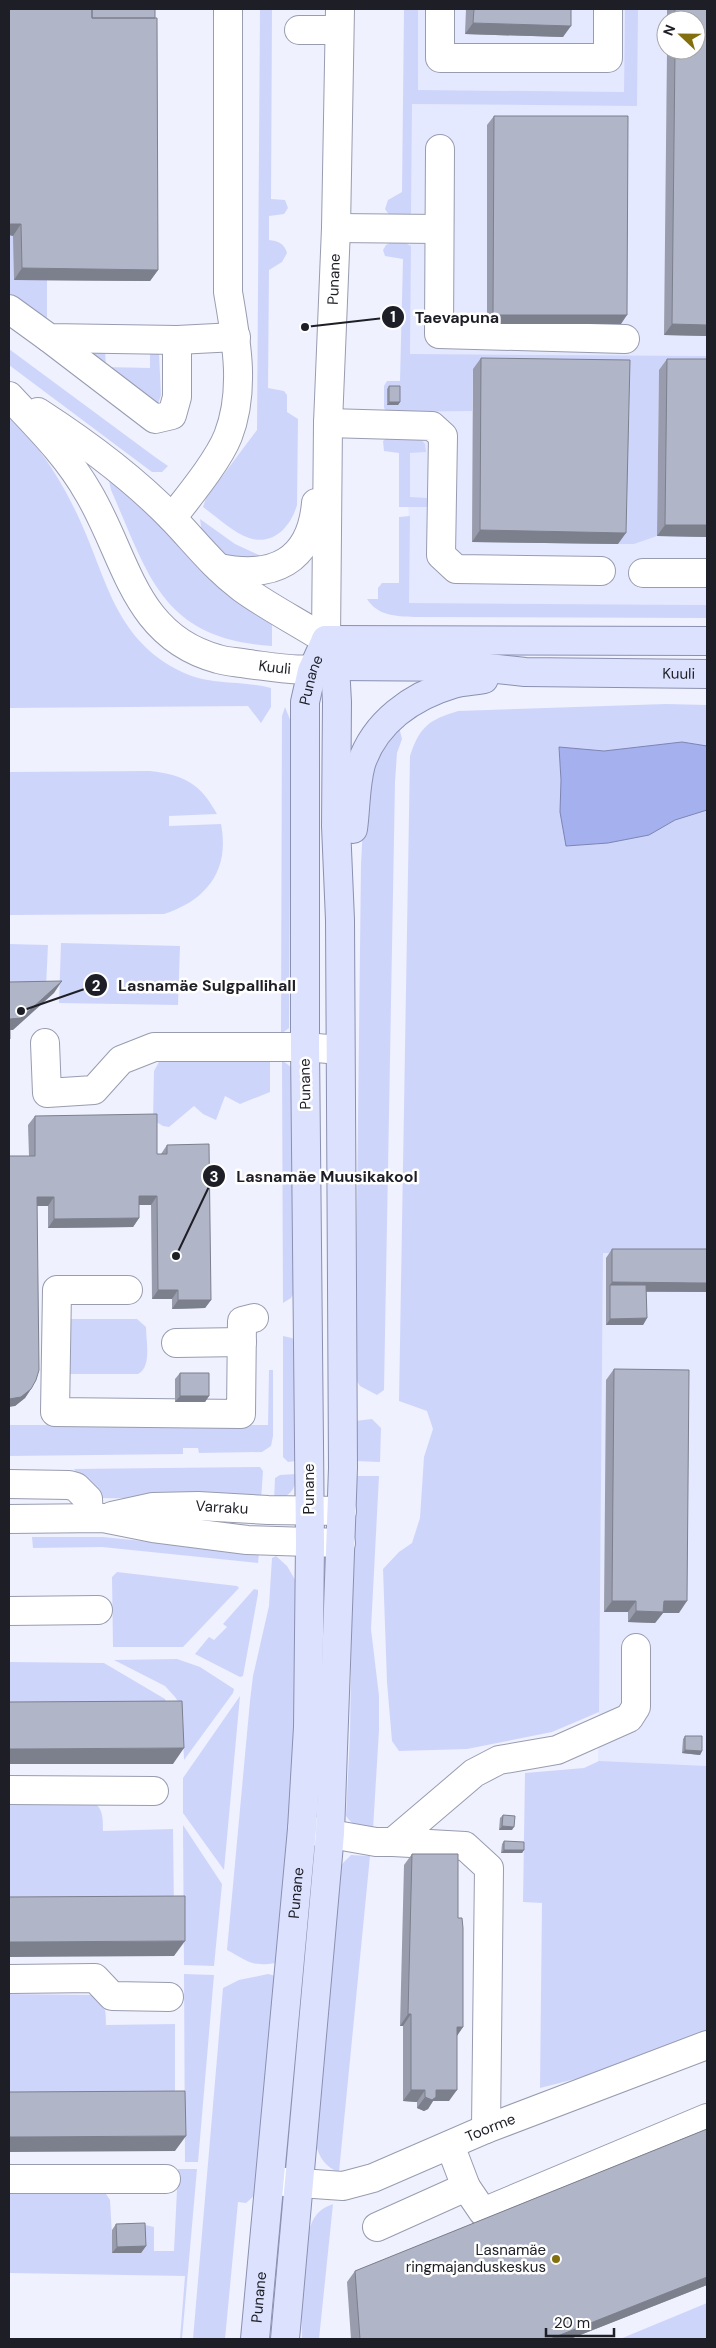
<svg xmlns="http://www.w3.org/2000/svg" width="716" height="2348" font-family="'DM Sans',sans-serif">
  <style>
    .built { fill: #e5e9ff; fill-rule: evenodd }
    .green { fill: #ced5fb }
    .water { fill: #a5b0ee; stroke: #7c84b2 }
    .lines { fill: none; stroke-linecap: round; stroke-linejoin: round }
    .minor-casing { stroke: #989caf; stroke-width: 30 }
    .major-casing { stroke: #8a90b0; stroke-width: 30 }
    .minor { stroke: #fff; stroke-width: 28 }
    .major { stroke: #dce1fd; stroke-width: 28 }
    .wall { fill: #989cac }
    .shaded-wall { fill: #7c7f8c }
    .building { fill: #b1b5c8; stroke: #7c7f8c }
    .poi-dot { fill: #836f0e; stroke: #fff; stroke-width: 2 }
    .labels { text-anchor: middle; stroke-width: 5; stroke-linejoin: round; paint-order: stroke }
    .street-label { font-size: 15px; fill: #1e1f26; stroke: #fff }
    .poi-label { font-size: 15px; fill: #1e1f26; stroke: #fff; text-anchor: end }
    .leader { fill: none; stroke: #1e1f26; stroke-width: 2 }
    .callout-dot { fill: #1e1f26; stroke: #fff; stroke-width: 2 }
    .mark-label { font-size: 15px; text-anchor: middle; font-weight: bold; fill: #fff }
    .callout-label { font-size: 16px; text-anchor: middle; font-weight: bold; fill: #1e1f26; stroke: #fff; stroke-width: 5; stroke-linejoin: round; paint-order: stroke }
  </style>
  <rect width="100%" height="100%" fill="#eff1fe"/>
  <!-- built -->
  <path class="built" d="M 411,9 L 707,9 L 707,605 L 408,604 ZM 666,20 L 696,20 L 696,50 L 666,50 Z
    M 603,1253 L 707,1254 L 707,1767 L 598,1763 Z"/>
  <!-- green -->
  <path class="green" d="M 260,9 L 272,9 L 271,199 L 285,200 L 288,208 L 284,214 L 269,216 L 269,240 C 278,241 284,243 287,253 L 282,262 L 269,270 L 268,388 L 284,391 L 287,395 L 287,412 L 298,419 L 297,505 C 291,526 274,546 249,538 C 232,532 217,517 203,507 L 206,498 L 257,430 Z
    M 404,9 L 418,9 L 418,90 L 624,92 L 625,9 L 638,9 L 637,106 L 412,104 L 411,215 C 401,217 391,220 385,209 L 388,200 L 402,192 Z
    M 9,235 L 13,236 L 47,280 L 47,322 L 9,299 Z
    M 392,242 L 406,243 L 411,246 L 410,354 L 707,356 L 707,370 L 659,370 L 657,536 L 634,544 L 618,544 L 621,372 L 473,369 L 472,411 L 387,412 L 384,408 L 384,386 L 387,381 L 400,381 L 403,259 L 385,256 L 383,250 L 386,245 Z
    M 9,349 L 155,457 L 168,466 L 162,472 L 152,472 L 9,365 Z
    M 105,350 L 106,367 L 150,368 L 150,351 L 159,354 L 161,395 L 158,404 L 150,405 L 144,402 L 94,365 L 91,355 L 95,352 Z
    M 9,414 C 39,447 58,474 77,514 C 107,576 113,639 182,672 C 211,686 241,680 271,688 L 271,707 L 261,723 L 248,706 L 9,708 Z
    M 389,436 L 419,437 L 425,444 L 426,452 L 410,453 L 410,497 L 428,498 L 428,507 L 399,507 L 399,453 L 384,451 L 383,441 Z
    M 112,478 L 272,620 L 272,646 C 162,639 149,576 111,490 L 109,481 Z
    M 410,516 L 409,603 L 707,605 L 707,618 L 414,617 C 395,616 378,616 367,599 L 378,599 L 378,588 L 382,583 L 399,583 L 399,517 Z
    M 200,519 L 235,544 L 259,555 L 265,560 L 225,559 L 202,533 Z
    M 666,704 L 707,705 L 707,746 L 682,742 L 604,751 L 559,748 L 561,780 L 560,812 L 567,846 L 608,843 L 649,835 L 675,820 L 707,810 L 707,1254 L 603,1253 L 599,1712 L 552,1732 L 467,1749 L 399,1751 L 392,1741 L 387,1682 L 383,1569 L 399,1552 L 412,1543 L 420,1518 L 424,1457 L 433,1429 L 427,1411 L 399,1401 L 410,756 C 420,726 429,720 458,711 Z
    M 285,707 L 291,722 L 289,1028 L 281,1034 L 282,716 Z
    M 396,727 L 400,731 L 402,739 L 397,753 L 395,782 L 384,1390 L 377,1395 L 360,1386 L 355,1378 L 361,864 L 365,788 L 370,766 Z
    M 150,771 C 184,775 200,783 217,814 L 169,816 L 169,826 L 221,824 C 230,870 207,900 164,914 L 9,915 L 9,772 Z
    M 61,943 L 180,946 L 178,1005 L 59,1003 Z
    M 9,944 L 48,945 L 46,987 L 9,986 Z
    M 270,1057 L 270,1092 L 240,1104 L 225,1096 L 216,1120 L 203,1114 L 194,1106 L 169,1127 L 163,1126 L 153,1120 L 154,1071 L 160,1060 Z
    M 282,1060 L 292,1068 L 296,1290 L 291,1298 L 283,1303 Z
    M 68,1319 L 137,1319 L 146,1327 C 146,1341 152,1367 138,1374 L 68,1374 Z
    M 283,1336 L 292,1338 L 297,1343 L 297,1461 L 288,1462 L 283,1457 Z
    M 269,1370 L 273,1370 L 273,1436 L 271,1446 L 262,1452 L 199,1453 L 198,1448 L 183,1448 L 183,1454 L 9,1456 L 9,1425 L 268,1425 Z
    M 372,1419 L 381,1428 L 380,1462 L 355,1461 L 355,1421 Z
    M 260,1467 L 263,1471 L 261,1500 L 100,1498 L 92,1493 L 74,1469 Z
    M 296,1474 C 297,1489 289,1497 274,1501 L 275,1478 L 280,1475 Z
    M 354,1476 L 379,1476 L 371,1629 L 379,1696 L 379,1730 L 373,1829 C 360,1828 354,1827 346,1816 L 350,1734 Z
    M 32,1537 L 103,1537 L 259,1553 L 258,1563 L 102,1547 L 33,1548 Z
    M 276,1556 L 287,1566 L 297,1583 L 297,1697 L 290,1814 L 276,1963 C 251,1967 248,1961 227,1950 L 250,1701 L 253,1676 L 269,1606 L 272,1558 Z
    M 117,1572 L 237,1586 L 239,1588 L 183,1647 L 113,1647 L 112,1577 Z
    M 254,1589 L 258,1590 L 258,1594 L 243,1676 L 240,1677 L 195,1654 L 209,1637 L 214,1640 L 227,1627 L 223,1624 Z
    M 177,1659 L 200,1667 L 234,1689 L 233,1693 L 184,1760 L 182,1707 L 175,1697 L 165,1686 L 114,1660 Z
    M 9,1662 L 104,1663 L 165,1699 L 172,1716 L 9,1717 Z
    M 240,1696 L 224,1870 L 183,1813 L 183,1778 Z
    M 599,1761 L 707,1766 L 707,2031 L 595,2074 L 540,2088 L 542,1903 L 523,1902 L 525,1773 L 584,1768 Z
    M 89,1799 C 103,1807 103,1815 103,1831 L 173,1829 L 174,1911 L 9,1912 L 9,1800 Z
    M 183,1825 L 222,1884 L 214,1966 L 184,1965 Z
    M 351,1855 L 370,1856 L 339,2172 C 326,2168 319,2157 316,2145 L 341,1865 Z
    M 184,1974 L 214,1975 L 198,2162 L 185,2162 Z
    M 268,1974 L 276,1976 L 255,2195 L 246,2203 L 238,2202 L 225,2339 L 193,2339 L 223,1988 L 239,1980 Z
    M 9,1994 L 91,1995 C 106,2000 106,2011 106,2025 L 175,2024 L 175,2106 L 9,2107 Z
    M 178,2169 L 197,2169 L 182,2339 L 180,2339 L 185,2276 L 9,2273 L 9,2190 L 104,2191 L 110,2200 L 113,2253 L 141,2224 L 154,2227 L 154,2251 L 174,2251 Z
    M 333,2204 L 319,2339 L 302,2339 L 301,2304 L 308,2234 C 313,2217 317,2210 333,2204 Z
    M 707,2303 L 707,2339 L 620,2339 Z"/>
  <!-- water -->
  <path class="water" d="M 682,742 L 707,746 L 707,810 L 675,820 L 649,835 L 608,843 L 566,846 L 560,812 L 561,780 L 559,747 L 604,751 Z"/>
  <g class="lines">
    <!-- minor casing -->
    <g class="minor-casing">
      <g id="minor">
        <path d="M 440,9 L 440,58 L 608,58 L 608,9"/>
        <path d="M 299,30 L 339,30"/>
        <path d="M 440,149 L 439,334 L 625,339"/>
        <path d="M 336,228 L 439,229"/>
        <path d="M 9,309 L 49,338 L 177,340 L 236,337"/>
        <path d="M 49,338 L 155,419 L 172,415 L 177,397 L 177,340"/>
        <path id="s1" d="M 9,396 C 37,426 67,455 88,492 C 127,557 133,636 218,659 C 228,662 238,662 248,664 C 280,668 303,673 335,666"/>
        <path d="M 38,412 C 86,443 132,477 172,518 C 196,543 213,566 242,588 C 268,607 298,622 326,640"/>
        <path d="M 328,423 L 432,426 L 443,436 L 441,555 L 456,569 L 601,571"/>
        <path d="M 172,518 C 189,496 218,461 228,436 C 246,390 236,339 228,292 L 228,9"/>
        <path d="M 219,568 C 273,579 311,562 316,503"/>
        <path d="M 643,573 L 707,573"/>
        <path id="s2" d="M 326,640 L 328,423 L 336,228 L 340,9"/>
        <path d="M 45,1043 L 47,1093 L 94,1090 L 121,1060 L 154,1047 L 305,1047 L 340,1050"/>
        <path d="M 128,1290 L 57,1290 L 55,1412 L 241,1414 L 242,1321 L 254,1318"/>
        <path d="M 176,1343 L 242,1342"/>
        <path d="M 9,1484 L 69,1485 L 76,1487 L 88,1499 L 89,1518"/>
        <path id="s3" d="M 112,1516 L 153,1507 L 198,1506 L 268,1510 L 342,1511"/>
        <path d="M 9,1519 L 103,1518 L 153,1528 L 247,1540 L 341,1543"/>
        <path d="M 9,1611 L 98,1610"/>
        <path d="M 9,1790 L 154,1791"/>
        <path d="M 302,1829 L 376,1842 L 393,1842 L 474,1773 L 499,1760 L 557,1750 L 629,1718 L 636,1707 L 636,1648"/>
        <path d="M 393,1842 L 465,1846 L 489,1868 L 486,2129"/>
        <path d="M 9,1979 L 95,1978 L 112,1996 L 169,1997"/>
        <path d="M 9,2179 L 166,2179"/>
        <path id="s4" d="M 271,2181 L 343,2186 L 373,2178 L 486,2129 L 707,2045"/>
        <path d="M 466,2187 L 483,2212 L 707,2118"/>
        <path d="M 377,2227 L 466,2187 L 450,2145"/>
      </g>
    </g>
    <!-- major casing -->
    <g class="major-casing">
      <g id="major">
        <path d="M 326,640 L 707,641"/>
        <path id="s5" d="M 335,666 L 479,667 L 525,672 L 707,674"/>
        <path d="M 353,829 C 356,808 355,786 361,764 C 375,722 412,696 453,684 C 463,681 474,681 484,679"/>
        <path id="s6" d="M 255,2339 L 302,1829 L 308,1727 L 310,1543 L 305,1047 L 305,702 L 312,671 L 326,640"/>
        <path d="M 285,2339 L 330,1833 L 343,1468 L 340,920 L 336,826 L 337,702 L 335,666 L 326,640"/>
      </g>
    </g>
    <!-- minor -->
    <use href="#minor" class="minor"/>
    <!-- major -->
    <use href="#major" class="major"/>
  </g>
  <!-- wall -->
  <path class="wall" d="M 9,9 L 158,270 L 150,281 L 14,280 L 13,236 L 9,235 Z
    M 466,9 L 571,9 L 563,37 L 465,34 Z
    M 667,9 L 707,9 L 707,336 L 664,335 L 667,50 L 696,50 L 696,20 L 667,20 Z
    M 494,116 L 621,324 L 487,324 L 487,125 Z
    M 481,358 L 618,544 L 472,542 L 473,369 Z
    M 667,359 L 707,537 L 657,536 L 659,370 Z
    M 389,386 L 400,402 L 398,405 L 387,405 L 387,389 Z
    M 35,1116 L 157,1154 L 161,1154 L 167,1145 L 211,1300 L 205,1308 L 172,1309 L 172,1299 L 152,1299 L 151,1205 L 139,1205 L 139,1218 L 133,1227 L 48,1228 L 48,1206 L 37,1206 L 31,1389 L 25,1398 L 15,1406 L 29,1156 L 28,1125 Z
    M 612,1249 L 707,1292 L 646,1292 L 647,1318 L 643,1325 L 606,1325 L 606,1258 Z
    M 614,1369 L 679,1613 L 663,1613 L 655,1623 L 628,1622 L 628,1612 L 604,1612 L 606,1380 Z
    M 180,1373 L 209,1396 L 205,1402 L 175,1402 L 175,1379 Z
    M 685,1736 L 702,1751 L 700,1755 L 682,1753 L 683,1739 Z
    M 503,1815 L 512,1830 L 499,1830 L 500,1818 Z
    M 504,1841 L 524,1850 L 522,1853 L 501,1853 L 502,1844 Z
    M 412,1854 L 463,2027 L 457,2035 L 449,2101 L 433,2101 L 428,2109 L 424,2111 L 417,2108 L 417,2102 L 403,2101 L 403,2026 L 400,2026 L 404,1865 Z
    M 707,2129 L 707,2285 L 570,2339 L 351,2339 L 347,2282 L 355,2271 Z
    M 116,2224 L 146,2246 L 141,2253 L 112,2253 L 112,2230 Z"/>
  <!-- shaded-wall -->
  <path class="shaded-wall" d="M 473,23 L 571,26 L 563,37 L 465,34 Z
    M 9,224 L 21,224 L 13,236 L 9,235 Z
    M 22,268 L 158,270 L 150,281 L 14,280 Z
    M 493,315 L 627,315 L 621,324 L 487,324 Z
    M 672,324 L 707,325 L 707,336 L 664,335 Z
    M 389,402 L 400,402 L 398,405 L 387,405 Z
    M 665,525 L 707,525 L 707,537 L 657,536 Z
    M 480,530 L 626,533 L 618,544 L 472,542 Z
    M 62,981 L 54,993 L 13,1030 L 9,1030 L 10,1019 Z
    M 139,1196 L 157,1196 L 151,1205 L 133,1205 Z
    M 37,1197 L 54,1197 L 48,1206 L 30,1206 Z
    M 139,1218 L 133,1227 L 48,1228 L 54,1219 Z
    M 612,1282 L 707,1283 L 707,1292 L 610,1291 L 610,1285 L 606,1291 Z
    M 158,1290 L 178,1290 L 172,1299 L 152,1299 Z
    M 178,1300 L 211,1300 L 205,1308 L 172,1309 Z
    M 647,1318 L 643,1325 L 606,1325 L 610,1319 Z
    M 31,1389 L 25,1398 L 15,1406 L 9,1407 L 9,1399 Z
    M 180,1396 L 209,1396 L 205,1402 L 175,1402 Z
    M 612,1601 L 636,1601 L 628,1612 L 604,1612 Z
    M 664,1601 L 687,1601 L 679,1613 L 663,1613 L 655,1623 L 628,1622 L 636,1611 Z
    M 184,1748 L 173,1764 L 9,1764 L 9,1749 Z
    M 685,1750 L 702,1751 L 700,1755 L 682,1753 Z
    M 502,1826 L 514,1827 L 512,1830 L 499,1830 Z
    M 504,1850 L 524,1850 L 522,1853 L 501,1853 Z
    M 185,1941 L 174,1956 L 9,1957 L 9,1942 Z
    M 408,2014 L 411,2014 L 403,2026 L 400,2026 Z
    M 457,2027 L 463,2027 L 455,2039 Z
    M 411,2090 L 425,2090 L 417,2102 L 403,2101 Z
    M 436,2090 L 457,2090 L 449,2101 L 433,2101 L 428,2109 L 424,2111 L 417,2108 L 425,2097 Z
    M 186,2136 L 175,2151 L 9,2152 L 9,2137 Z
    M 146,2246 L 141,2253 L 112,2253 L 117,2247 Z
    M 707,2277 L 707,2285 L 570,2339 L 550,2339 Z"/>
  <!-- building -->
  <path class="building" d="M 9,9 L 92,9 L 92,18 L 157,18 L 158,270 L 22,268 L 21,224 L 9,224 Z
    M 92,9 L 155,9 L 155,18 L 92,18 Z
    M 474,9 L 571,9 L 571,26 L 473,23 Z
    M 675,9 L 707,9 L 707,325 L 672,324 L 675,50 L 696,50 L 696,20 L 675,20 Z
    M 494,116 L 628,116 L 627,315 L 493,315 Z
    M 481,358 L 630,360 L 626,533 L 480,530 Z
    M 667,359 L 707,359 L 707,525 L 665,525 Z
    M 389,386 L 400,386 L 400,402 L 389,402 Z
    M 62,981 L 21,1018 L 10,1019 L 10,1039 L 9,1038 L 9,982 Z
    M 157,1114 L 157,1154 L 167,1154 L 167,1145 L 209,1144 L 211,1300 L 178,1300 L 178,1290 L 158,1290 L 157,1196 L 139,1196 L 139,1218 L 54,1219 L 54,1197 L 37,1197 L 39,1370 L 36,1380 L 31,1389 L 21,1397 L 9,1399 L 9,1156 L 35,1156 L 35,1116 Z
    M 612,1249 L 707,1249 L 707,1283 L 612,1282 Z
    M 610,1285 L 646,1285 L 647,1318 L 610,1319 Z
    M 614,1369 L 689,1370 L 687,1601 L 664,1601 L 663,1612 L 636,1611 L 636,1601 L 612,1601 Z
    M 180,1373 L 209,1373 L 209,1396 L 180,1396 Z
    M 182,1701 L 184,1748 L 9,1749 L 9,1702 Z
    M 685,1736 L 702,1736 L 702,1751 L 685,1750 Z
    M 503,1815 L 515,1816 L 514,1827 L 502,1826 Z
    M 504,1841 L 524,1842 L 524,1850 L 504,1850 Z
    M 412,1854 L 458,1854 L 458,1918 L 462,1918 L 463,1928 L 463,2027 L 457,2027 L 457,2090 L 436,2090 L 436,2097 L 432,2100 L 425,2097 L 425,2090 L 411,2090 L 411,2014 L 408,2014 Z
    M 185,1896 L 185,1941 L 9,1942 L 9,1897 Z
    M 185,2091 L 186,2136 L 9,2137 L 9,2092 Z
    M 707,2129 L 707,2277 L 550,2339 L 360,2339 L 355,2271 Z
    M 145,2223 L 146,2246 L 117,2247 L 116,2224 Z"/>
  <!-- markers -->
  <circle class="poi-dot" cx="556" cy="2259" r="5"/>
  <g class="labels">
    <!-- street labels -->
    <g class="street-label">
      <text dy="5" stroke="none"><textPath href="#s2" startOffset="361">Punane</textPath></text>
      <text dy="5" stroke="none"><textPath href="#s1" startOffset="402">Kuuli</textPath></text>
      <text dy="5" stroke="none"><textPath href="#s5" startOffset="344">Kuuli</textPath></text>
      <text dy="5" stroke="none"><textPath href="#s6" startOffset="1662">Punane</textPath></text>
      <text transform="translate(305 1084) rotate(-91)" y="5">Punane</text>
      <text transform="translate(309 1489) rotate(-90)" y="5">Punane</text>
      <text dy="5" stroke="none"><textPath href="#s3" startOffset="111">Varraku</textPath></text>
      <text dy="5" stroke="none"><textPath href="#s6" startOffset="448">Punane</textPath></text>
      <text dy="5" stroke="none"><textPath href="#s4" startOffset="231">Toorme</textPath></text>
      <text dy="5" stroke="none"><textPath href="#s6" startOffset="42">Punane</textPath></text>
    </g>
    <!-- poi labels -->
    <g class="poi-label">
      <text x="546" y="2255">Lasnamäe<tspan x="546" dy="17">ringmajanduskeskus</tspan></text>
    </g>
  </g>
  <!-- callouts -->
  <path class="leader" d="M305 327L393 317M21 1011L96 985M176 1256L214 1176"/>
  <g class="callout-dot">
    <circle cx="305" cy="327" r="5"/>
    <circle cx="21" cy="1011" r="5"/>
    <circle cx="176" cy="1256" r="5"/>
    <circle cx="393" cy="317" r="12"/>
    <circle cx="96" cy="985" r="12"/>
    <circle cx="214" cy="1176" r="12"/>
  </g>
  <g class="mark-label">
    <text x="393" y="322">1</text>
    <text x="96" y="991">2</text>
    <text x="214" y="1182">3</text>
  </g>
  <g class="callout-label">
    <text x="457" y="323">Taevapuna</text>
    <text x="207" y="991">Lasnamäe Sulgpallihall</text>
    <text x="327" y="1182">Lasnamäe Muusikakool</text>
  </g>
  <!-- border -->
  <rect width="716" height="2348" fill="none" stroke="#1e1f26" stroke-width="20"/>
  <!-- north arrow -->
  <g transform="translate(681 35) rotate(292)"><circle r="24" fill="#ffffff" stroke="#a5a5a8"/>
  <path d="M0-4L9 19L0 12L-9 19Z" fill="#836f0e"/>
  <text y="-8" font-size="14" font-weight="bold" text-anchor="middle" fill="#1e1f26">N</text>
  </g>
  <!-- scale -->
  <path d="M546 2328v8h68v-8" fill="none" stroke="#1e1f26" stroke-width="2.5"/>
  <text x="554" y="2328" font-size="15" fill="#1e1f26" stroke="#ffffff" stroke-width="4" paint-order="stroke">20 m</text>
</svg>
